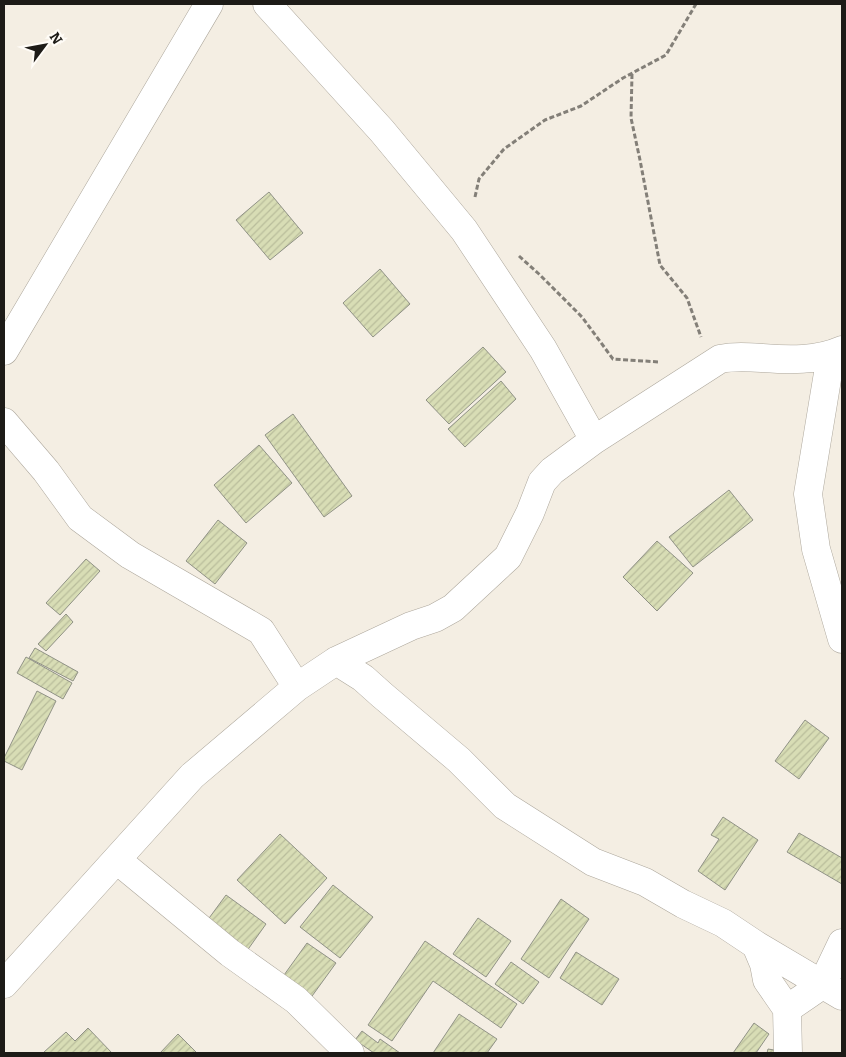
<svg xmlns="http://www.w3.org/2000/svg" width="846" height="1057" font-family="Bitter,serif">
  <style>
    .building { fill: url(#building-hatch); stroke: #909286 }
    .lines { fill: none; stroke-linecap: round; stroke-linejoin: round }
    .street-casing { stroke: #ada79c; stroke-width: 29 }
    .path { stroke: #837f78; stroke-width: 3; stroke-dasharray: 5 2.5; stroke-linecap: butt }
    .street { stroke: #fff; stroke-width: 28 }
  </style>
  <defs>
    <pattern id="building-hatch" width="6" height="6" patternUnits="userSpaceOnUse" patternTransform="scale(1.25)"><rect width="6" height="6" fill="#d8ddb5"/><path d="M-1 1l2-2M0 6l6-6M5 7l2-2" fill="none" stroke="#b9bd9b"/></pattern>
  </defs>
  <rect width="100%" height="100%" fill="#f4eee3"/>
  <!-- building -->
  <path class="building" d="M 269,192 L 303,233 L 270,260 L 236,220 Z
    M 380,269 L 410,304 L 373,337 L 343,303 Z
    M 483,347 L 506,372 L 449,424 L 426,400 Z
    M 501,381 L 516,399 L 465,447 L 448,429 Z
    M 293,414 L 352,496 L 324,517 L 265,435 Z
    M 259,445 L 292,483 L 246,523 L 214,485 Z
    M 729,490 L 753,520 L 693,567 L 669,537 Z
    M 218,520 L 247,543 L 215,584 L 186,561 Z
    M 657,541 L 693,573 L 657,611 L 623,577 Z
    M 86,559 L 100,571 L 60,615 L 46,603 Z
    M 66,614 L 73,622 L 46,651 L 38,644 Z
    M 35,648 L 78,672 L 73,681 L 29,658 Z
    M 26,657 L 72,683 L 63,699 L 17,673 Z
    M 37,691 L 56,701 L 22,770 L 4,761 L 4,758 Z
    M 805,720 L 829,738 L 799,779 L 775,761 Z
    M 723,817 L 758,840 L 725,890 L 698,871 L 719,839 L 711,835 Z
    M 799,833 L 842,858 L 842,884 L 787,852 Z
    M 280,834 L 327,878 L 285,924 L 237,880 Z
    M 333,885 L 373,917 L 340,958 L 300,927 Z
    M 226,895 L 266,924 L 244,955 L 204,925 Z
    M 561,899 L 589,919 L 549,978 L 521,959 Z
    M 478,918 L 511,941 L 486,977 L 453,954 Z
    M 425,941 L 517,1004 L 501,1028 L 433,981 L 392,1041 L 368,1025 Z
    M 307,943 L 336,963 L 307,1003 L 279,982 Z
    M 576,952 L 619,979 L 602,1005 L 560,978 Z
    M 511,962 L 539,982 L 523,1004 L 495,984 Z
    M 459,1014 L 497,1039 L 487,1053 L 433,1053 Z
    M 754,1023 L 769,1034 L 756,1053 L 733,1053 Z
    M 88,1028 L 112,1053 L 43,1053 L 66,1032 L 75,1041 Z
    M 362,1031 L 378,1043 L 380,1039 L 400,1053 L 374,1053 L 355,1040 Z
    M 178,1034 L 197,1053 L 160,1053 Z
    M 768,1049 L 780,1051 L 780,1053 L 767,1053 Z"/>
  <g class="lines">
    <!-- street casing -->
    <g class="street-casing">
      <path id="street" d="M 267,4 L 382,131 L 464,230 L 543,349 L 594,440
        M 4,351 L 209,4
        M 831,355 L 808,494 L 816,549 L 842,639
        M 4,422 L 46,471 L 80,518 L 130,555 L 261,631 L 297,687
        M 336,661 L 363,678 L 382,695 L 459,760 L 505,806 L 593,862 L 645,882 L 683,904 L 723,923 L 756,945 L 842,996
        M 117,860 L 230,953 L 296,1000 L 350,1053
        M 756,945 L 764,964 L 767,980 L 787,1009 L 788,1053
        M 4,984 L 192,776 L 297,687 L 336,661 L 411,626 L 435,618 L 453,608 L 508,557 L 530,513 L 542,482 L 552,471 L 594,440 L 720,359 C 734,356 748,357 762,358 C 789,360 817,361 842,350
        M 787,1009 L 822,985 L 842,943"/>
    </g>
    <!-- path -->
    <path class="path" d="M 632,74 L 631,118 L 640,160 L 660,265 L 687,298 L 701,337
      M 475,197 L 479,179 L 504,149 L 545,120 L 581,106 L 623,78 L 666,55 L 696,4
      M 519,256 L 539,274 L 582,317 L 613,359 L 659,362"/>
    <!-- street -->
    <use href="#street" class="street"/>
  </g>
  <!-- border -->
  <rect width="846" height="1057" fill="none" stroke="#1d1b17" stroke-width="10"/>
  <!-- north arrow -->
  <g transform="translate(45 45) rotate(58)" stroke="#fffcf7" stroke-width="4" paint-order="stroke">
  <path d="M0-4L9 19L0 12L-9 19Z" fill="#1d1b17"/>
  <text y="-8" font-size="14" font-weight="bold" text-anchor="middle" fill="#1d1b17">N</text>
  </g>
</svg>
